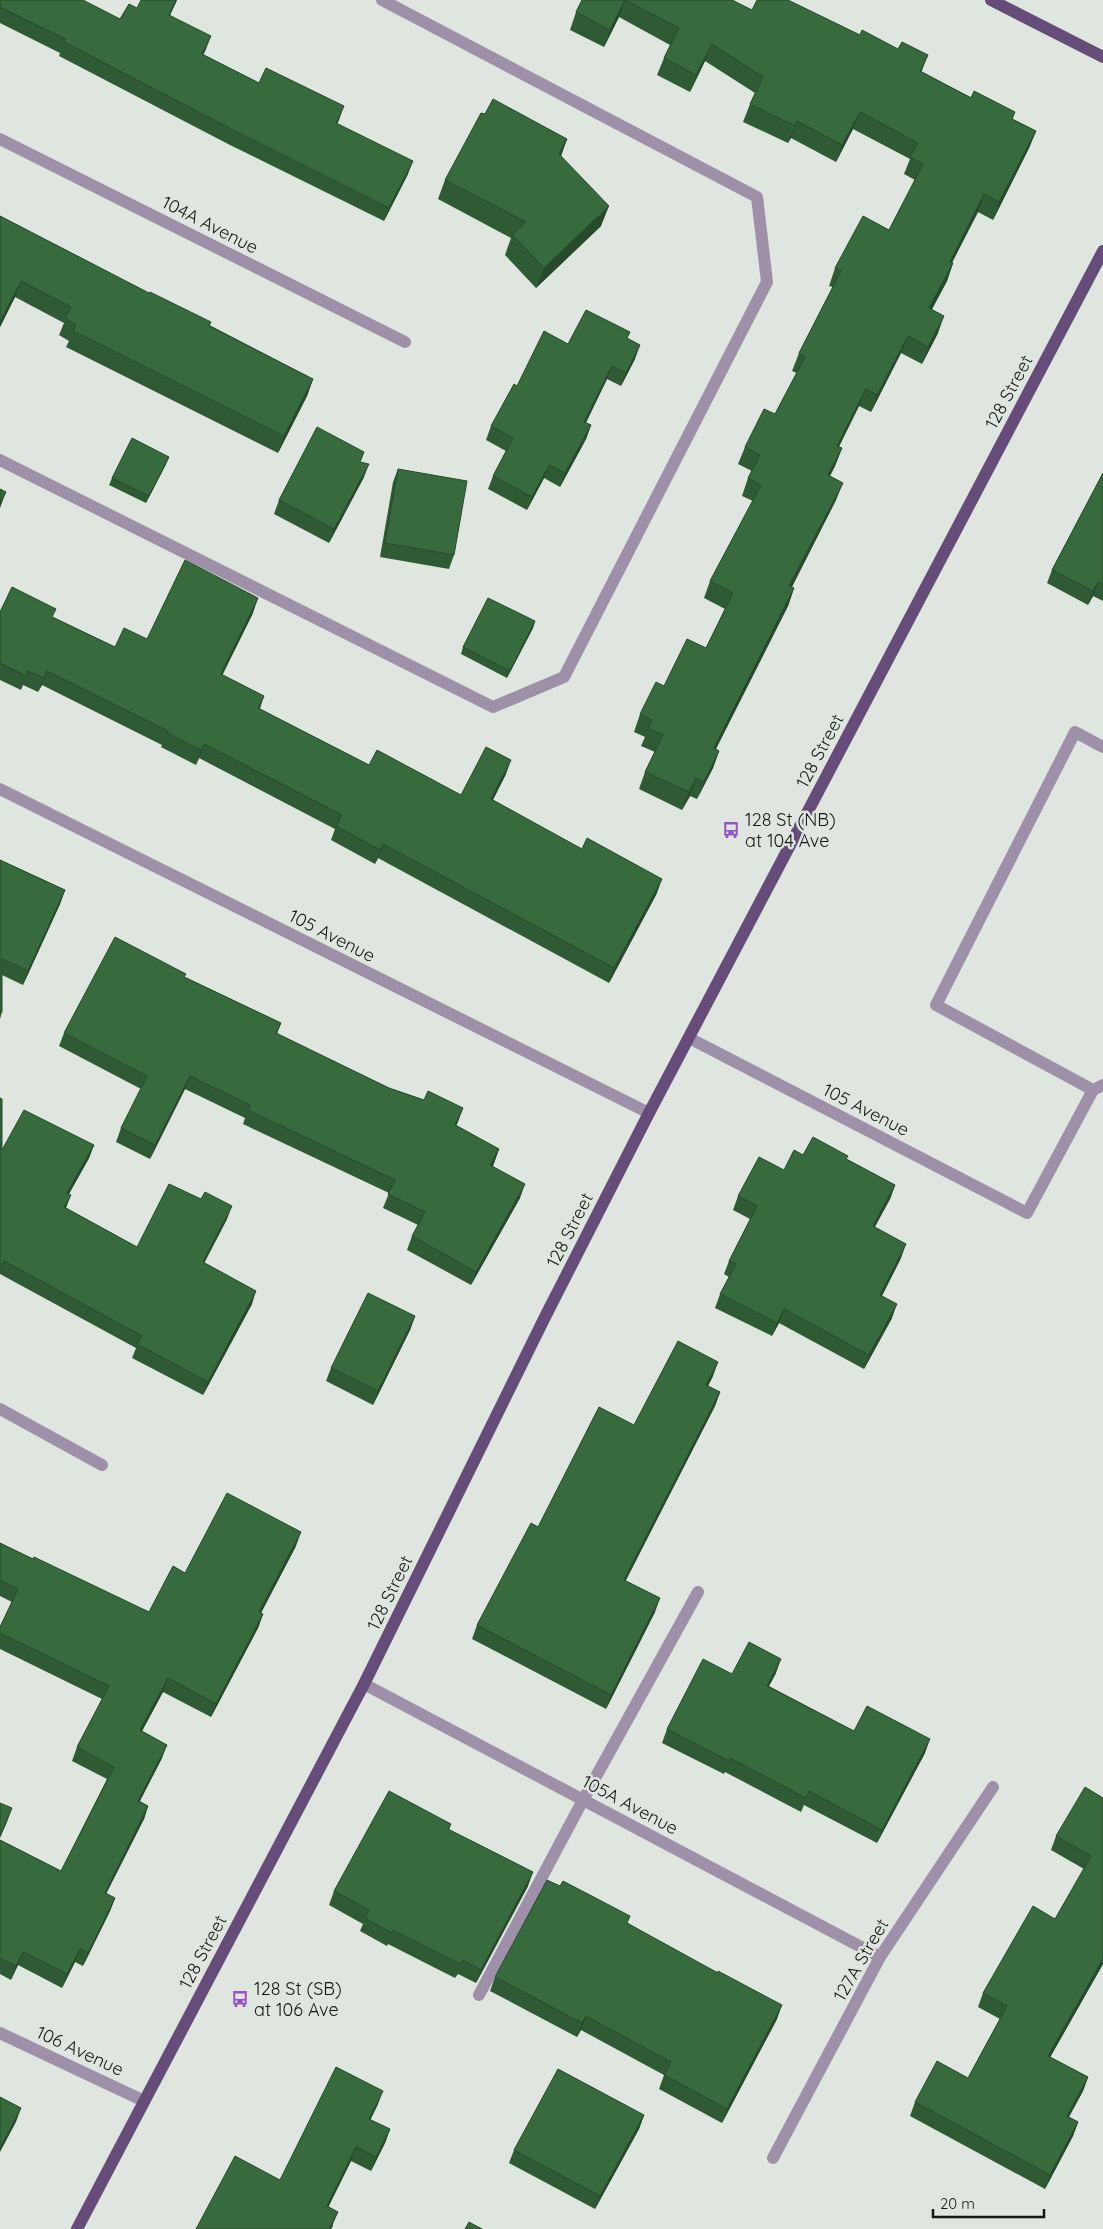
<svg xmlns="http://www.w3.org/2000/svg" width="1103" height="2229" font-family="Quicksand,sans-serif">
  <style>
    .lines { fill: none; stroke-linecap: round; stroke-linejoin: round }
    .minor { stroke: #9f90aa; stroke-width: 12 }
    .major { stroke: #664c78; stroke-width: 12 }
    .wall { fill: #2f5b34 }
    .shaded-wall { fill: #264a2b }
    .building { fill: #376a3d; stroke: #264a2b }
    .labels { text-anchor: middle; stroke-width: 5; stroke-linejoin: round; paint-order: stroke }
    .street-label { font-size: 18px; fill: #141714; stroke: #dfe6df }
    .poi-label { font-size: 18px; fill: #141714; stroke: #dfe6df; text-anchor: start }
  </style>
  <rect width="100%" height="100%" fill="#dfe6df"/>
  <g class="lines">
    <!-- minor -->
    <path class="minor" d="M 0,139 L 405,342
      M 0,460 L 493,707 L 564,677 L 767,282 L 757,197 L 382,0
      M 0,789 L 649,1113
      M 689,1038 L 1027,1213 L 1093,1090 L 1103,1085
      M 1093,1090 L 936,1005 L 1075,732 L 1103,747
      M 0,1409 L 102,1465
      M 364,1684 L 880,1957
      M 479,1995 L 583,1800 L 698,1592
      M 0,2033 L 144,2101
      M 773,2158 L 880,1957 L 993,1787"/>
    <!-- major -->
    <path class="major" d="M 991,0 L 1103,57
      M 77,2229 L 364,1684 L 545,1317 L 649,1113 L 1103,251"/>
  </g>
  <!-- wall -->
  <path class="wall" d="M 0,0 L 120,19 L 137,8 L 177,0 L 170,15 L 206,49 L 203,55 L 259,83 L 339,120 L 337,123 L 408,174 L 384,221 L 230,145 L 59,56 L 60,53 L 0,23 Z
    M 582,0 L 732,0 L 752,10 L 922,72 L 1036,131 L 1029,148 L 993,220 L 978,212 L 952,263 L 953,263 L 947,281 L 932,309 L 938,333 L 922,364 L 901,353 L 871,412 L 859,406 L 839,447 L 842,448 L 835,466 L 830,476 L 836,500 L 792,587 L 794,588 L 788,606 L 716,749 L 719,751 L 713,768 L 697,799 L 690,796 L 682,810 L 639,789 L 645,772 L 655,752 L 641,746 L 645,737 L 634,732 L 640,714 L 664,686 L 706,648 L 725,609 L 704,598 L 710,581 L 753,501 L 742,496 L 748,478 L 752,471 L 738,464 L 745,447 L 775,414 L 797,373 L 792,371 L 799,353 L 833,287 L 829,286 L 835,268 L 889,230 L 915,180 L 904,174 L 910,159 L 853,129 L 836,162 L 791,138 L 788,143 L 743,122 L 750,104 L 755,93 L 705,61 L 690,92 L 657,75 L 664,58 L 670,45 L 619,17 L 604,47 L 570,30 L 576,12 Z
    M 485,114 L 567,139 L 561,155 L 601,226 L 536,288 L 505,255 L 511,238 L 438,199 L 445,180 Z
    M 0,216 L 313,379 L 307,396 L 278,453 L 66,347 L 69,341 L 59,335 L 64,323 L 15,297 L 0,327 Z
    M 628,339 L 635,359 L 621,386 L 607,379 L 586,423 L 591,425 L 586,439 L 560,487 L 544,478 L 527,510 L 488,489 L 493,476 L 506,451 L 486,440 L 491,426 L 517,386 L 568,344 Z
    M 166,464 L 146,503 L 109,485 L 112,478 Z
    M 398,469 L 454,555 L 449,569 L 380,557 L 393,482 Z
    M 1103,473 L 1103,601 L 1093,596 L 1088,605 L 1047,583 L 1052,570 Z
    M 364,477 L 329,543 L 274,514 L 279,500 Z
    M 0,612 L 53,617 L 115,647 L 253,613 L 222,675 L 264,696 L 260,709 L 369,765 L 461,795 L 506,774 L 493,800 L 657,893 L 609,983 L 378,858 L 375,864 L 331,840 L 335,829 L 199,758 L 196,765 L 161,747 L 162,745 L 42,685 L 38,692 L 23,685 L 21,690 L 0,680 Z
    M 535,621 L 533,628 L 507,678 L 461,654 L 463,647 Z
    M 0,860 L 65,890 L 60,904 L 23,985 L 2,975 L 2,1012 L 0,1019 Z
    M 185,977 L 281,1023 L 277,1034 L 389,1088 L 424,1100 L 463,1108 L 456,1125 L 499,1149 L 493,1166 L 520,1198 L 471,1285 L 407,1250 L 412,1236 L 418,1225 L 383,1208 L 389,1193 L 243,1124 L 245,1118 L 185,1089 L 150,1159 L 116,1142 L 121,1128 L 141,1089 L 59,1046 L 64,1033 Z
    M 0,1098 L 2,1150 L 94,1145 L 89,1158 L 69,1194 L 66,1208 L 137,1247 L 227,1219 L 204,1263 L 252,1304 L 203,1395 L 132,1358 L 136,1348 L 0,1274 Z
    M 803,1155 L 847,1159 L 895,1185 L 890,1199 L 874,1227 L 901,1258 L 882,1296 L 892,1318 L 864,1369 L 779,1323 L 772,1336 L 715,1308 L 720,1294 L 729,1277 L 724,1274 L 729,1261 L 750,1219 L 733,1210 L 738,1196 L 784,1170 Z
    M 415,1316 L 410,1330 L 373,1405 L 326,1381 L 331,1368 Z
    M 713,1376 L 708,1386 L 720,1392 L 715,1406 L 625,1581 L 655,1612 L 606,1709 L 472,1639 L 477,1625 L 538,1527 L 634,1425 Z
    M 0,1543 L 33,1559 L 149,1612 L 185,1573 L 296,1546 L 261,1613 L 263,1614 L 258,1628 L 211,1717 L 163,1692 L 142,1731 L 162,1758 L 140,1801 L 148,1806 L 144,1819 L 106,1893 L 115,1898 L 110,1911 L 83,1966 L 75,1962 L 62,1988 L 18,1965 L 11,1980 L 0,1974 L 0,1840 L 61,1871 L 107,1779 L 72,1761 L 77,1747 L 102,1699 L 0,1649 L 0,1627 L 12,1602 L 0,1596 Z
    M 776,1673 L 769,1686 L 854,1731 L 925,1753 L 877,1843 L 804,1805 L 801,1812 L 725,1772 L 724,1774 L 662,1743 L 667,1729 L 732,1674 Z
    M 1103,1798 L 1103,1964 L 1050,2057 L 1088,2077 L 1083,2091 L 1069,2117 L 1078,2122 L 1073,2136 L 1045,2189 L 910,2116 L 915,2102 L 968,2078 L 1000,2019 L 978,2007 L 983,1993 L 1055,1919 L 1084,1869 L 1051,1850 L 1056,1836 Z
    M 451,1824 L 449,1830 L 528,1886 L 476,1983 L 458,1974 L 455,1978 L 388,1944 L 387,1946 L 360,1931 L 363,1924 L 329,1905 L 334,1891 Z
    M 628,1923 L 777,2019 L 722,2123 L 659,2089 L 664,2075 L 581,2030 L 577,2037 L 490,1991 L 495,1977 Z
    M 378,2104 L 370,2120 L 390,2129 L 385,2143 L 371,2171 L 351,2161 L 328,2207 L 333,2226 L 331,2229 L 196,2229 L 280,2180 Z
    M 644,2115 L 639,2129 L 595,2209 L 509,2163 L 514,2150 Z"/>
  <!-- shaded-wall -->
  <path class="shaded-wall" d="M 176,0 L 177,0 L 164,28 L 169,15 Z
    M 625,0 L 619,17 L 604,47 L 610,30 Z
    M 211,36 L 206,49 L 197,67 L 202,54 Z
    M 712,44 L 705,61 L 690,92 L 696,75 Z
    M 928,55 L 921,73 L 920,71 Z
    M 344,106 L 339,120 L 331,136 L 336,123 Z
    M 860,112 L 853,129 L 836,162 L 842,145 Z
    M 797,121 L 791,138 L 788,143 L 795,126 Z
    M 1036,131 L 1029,148 L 993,220 L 999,202 Z
    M 567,139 L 560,159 L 559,154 Z
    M 413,161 L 408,174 L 384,221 L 389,208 Z
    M 984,194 L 978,212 L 943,279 L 950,262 Z
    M 609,206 L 601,226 L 536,288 L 544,268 Z
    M 953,263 L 947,281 L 923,326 L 929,308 Z
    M 21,281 L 15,297 L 0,327 L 0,322 Z
    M 944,316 L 938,333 L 922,364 L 928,347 Z
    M 908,336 L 901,353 L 871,412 L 877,395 Z
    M 640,345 L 635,359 L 621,386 L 626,373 Z
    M 612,366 L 607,379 L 579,436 L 584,422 Z
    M 313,379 L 307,396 L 278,453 L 284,436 Z
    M 866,389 L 859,406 L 830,463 L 837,446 Z
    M 591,425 L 586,439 L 560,487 L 565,473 Z
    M 842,448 L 835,466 L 821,493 L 828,475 Z
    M 169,457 L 166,464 L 146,503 L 149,496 Z
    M 369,464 L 364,477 L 329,543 L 334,529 Z
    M 549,465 L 544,478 L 527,510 L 532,497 Z
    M 843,483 L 836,500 L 783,604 L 789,586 Z
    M 6,492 L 0,508 L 0,503 Z
    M 1098,582 L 1093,596 L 1088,605 L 1093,591 Z
    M 794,588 L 788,606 L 707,766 L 714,748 Z
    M 258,598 L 253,613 L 216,688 L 221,674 Z
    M 535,621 L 533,628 L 507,678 L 510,671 Z
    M 47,671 L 42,685 L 38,692 Z
    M 204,744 L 199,758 L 196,765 L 201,750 Z
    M 719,751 L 713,768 L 697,799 L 704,782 Z
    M 511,760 L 506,774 L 486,813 L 491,799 Z
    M 696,778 L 690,796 L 682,810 L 689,792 Z
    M 383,844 L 378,858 L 375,864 L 380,850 Z
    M 662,879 L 657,893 L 609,983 L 614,968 Z
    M 65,890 L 60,904 L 23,985 L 28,971 Z
    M 190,1076 L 185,1089 L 150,1159 L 155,1145 Z
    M 463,1108 L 458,1122 L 450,1138 L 455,1125 Z
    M 94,1145 L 89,1158 L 62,1206 L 67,1193 Z
    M 499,1149 L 494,1163 L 485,1179 L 490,1165 Z
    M 525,1184 L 520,1198 L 471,1285 L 476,1272 Z
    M 895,1185 L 890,1199 L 868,1240 L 873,1226 Z
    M 71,1195 L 66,1208 L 64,1207 Z
    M 232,1206 L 227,1219 L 198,1275 L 203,1262 Z
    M 906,1244 L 901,1258 L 875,1309 L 880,1295 Z
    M 256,1291 L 252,1304 L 203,1395 L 208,1382 Z
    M 897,1304 L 892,1318 L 864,1369 L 869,1355 Z
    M 784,1309 L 779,1323 L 772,1336 L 777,1323 Z
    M 415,1316 L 410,1330 L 373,1405 L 378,1391 Z
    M 718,1362 L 713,1376 L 701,1399 L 706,1385 Z
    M 720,1392 L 715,1406 L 619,1594 L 624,1580 Z
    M 301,1532 L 296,1546 L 254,1626 L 259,1612 Z
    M 660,1598 L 655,1612 L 606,1709 L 611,1695 Z
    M 263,1614 L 258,1628 L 211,1717 L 216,1704 Z
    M 781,1659 L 776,1673 L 762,1699 L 767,1686 Z
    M 168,1678 L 163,1692 L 135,1744 L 140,1730 Z
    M 930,1739 L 925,1753 L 877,1843 L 882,1830 Z
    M 167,1745 L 162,1758 L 133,1814 L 138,1801 Z
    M 148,1806 L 144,1819 L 100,1906 L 105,1893 Z
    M 12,1808 L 7,1822 L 0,1838 L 0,1836 Z
    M 533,1872 L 528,1886 L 476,1983 L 481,1970 Z
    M 115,1898 L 110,1911 L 83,1966 L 88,1953 Z
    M 80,1949 L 75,1962 L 62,1988 L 67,1974 Z
    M 23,1952 L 18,1965 L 11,1980 L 16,1966 Z
    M 1103,1959 L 1103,1964 L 1043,2070 L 1048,2056 Z
    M 782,2005 L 777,2019 L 722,2123 L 727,2109 Z
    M 586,2016 L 581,2030 L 577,2037 L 582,2023 Z
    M 1088,2077 L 1083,2091 L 1062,2129 L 1067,2116 Z
    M 383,2091 L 378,2104 L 364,2133 L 369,2119 Z
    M 21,2108 L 16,2122 L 0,2152 L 0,2148 Z
    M 644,2115 L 639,2129 L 595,2209 L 600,2196 Z
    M 1078,2122 L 1073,2136 L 1045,2189 L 1050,2175 Z
    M 390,2129 L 385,2143 L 371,2171 L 376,2157 Z
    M 356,2147 L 351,2161 L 322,2220 L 327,2206 Z
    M 338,2212 L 331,2229 L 329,2229 Z"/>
  <!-- building -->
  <path class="building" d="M 0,0 L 83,0 L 120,19 L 129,4 L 137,8 L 141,0 L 176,0 L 169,15 L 211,36 L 202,54 L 259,83 L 266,68 L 344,106 L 336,123 L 413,161 L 389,208 L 235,131 L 64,42 L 65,39 L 0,7 Z
    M 582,0 L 625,0 L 610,30 L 576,12 Z
    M 625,0 L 732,0 L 752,10 L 757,0 L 788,0 L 860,35 L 862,30 L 898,49 L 902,42 L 928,55 L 920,71 L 971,98 L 974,91 L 1015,112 L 1012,119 L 1036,131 L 999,202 L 984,194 L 950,262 L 953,263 L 929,308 L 944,316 L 928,347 L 908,336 L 877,395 L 866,389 L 837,446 L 842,448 L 828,475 L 843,483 L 789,586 L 794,588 L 714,748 L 719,751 L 704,782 L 696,778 L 689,792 L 645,772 L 663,735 L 648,728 L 652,720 L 640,714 L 656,682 L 664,686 L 687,639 L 706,648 L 733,593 L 710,581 L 761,485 L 748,478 L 760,455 L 745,447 L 764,409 L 775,414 L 805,357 L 799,353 L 841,271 L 835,268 L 863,216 L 889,230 L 923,164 L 910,157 L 918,143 L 860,112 L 842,145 L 797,121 L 795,126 L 750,104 L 763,77 L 712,44 L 696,75 L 664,58 L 679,28 Z
    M 493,99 L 567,139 L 559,154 L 609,206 L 544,268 L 512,235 L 526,222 L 445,180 L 481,113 L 485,114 Z
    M 0,216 L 149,293 L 150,292 L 211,322 L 209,326 L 313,379 L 284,436 L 73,331 L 76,325 L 65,318 L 71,307 L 21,281 L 0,322 Z
    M 586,310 L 630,332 L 627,338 L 640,345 L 626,373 L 612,366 L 584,422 L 591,425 L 565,473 L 549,465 L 532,497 L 493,476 L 513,438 L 491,426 L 514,384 L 517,386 L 544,331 L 568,344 Z
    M 317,427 L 364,452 L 360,462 L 369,464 L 334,529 L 279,500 Z
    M 132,438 L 169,457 L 149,496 L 112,478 Z
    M 398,469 L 467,481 L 454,555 L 385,543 Z
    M 1103,473 L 1103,585 L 1098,582 L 1093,591 L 1052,570 Z
    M 0,489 L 6,492 L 0,503 Z
    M 185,560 L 258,598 L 221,674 L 264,696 L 258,708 L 369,765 L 377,750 L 461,795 L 486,747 L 511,760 L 491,799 L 582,849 L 587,838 L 662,879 L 614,968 L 383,844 L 380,850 L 336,826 L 342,815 L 204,744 L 201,750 L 167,733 L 168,731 L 47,671 L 44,678 L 28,671 L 26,676 L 0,663 L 0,612 L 12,587 L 56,609 L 52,617 L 115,647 L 124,628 L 147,639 Z
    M 488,598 L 535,621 L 510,671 L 463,647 Z
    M 0,860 L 65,890 L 28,971 L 2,959 L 2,1012 L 0,1012 Z
    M 115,937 L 186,974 L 184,977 L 281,1023 L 276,1033 L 389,1088 L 424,1100 L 428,1091 L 463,1108 L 455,1125 L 499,1149 L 490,1165 L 525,1184 L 476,1272 L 412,1236 L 425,1212 L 388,1194 L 395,1180 L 248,1110 L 250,1105 L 190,1076 L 155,1145 L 121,1128 L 147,1076 L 64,1033 Z
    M 0,1098 L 2,1099 L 2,1150 L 24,1110 L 94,1145 L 67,1193 L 71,1195 L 64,1207 L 137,1247 L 169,1184 L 201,1199 L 205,1192 L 232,1206 L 203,1262 L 256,1291 L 208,1382 L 137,1344 L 142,1336 L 4,1261 L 0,1268 Z
    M 813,1137 L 848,1156 L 846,1159 L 895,1185 L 873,1226 L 906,1244 L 880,1295 L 897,1304 L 869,1355 L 784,1309 L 777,1323 L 720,1294 L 736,1264 L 729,1261 L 757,1206 L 738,1196 L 759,1157 L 784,1170 L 794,1150 L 803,1155 Z
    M 368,1293 L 415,1316 L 378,1391 L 331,1368 Z
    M 678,1341 L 718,1362 L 706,1385 L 720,1392 L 624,1580 L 660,1598 L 611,1695 L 477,1625 L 531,1523 L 538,1527 L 599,1407 L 634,1425 Z
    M 227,1493 L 301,1532 L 259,1612 L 263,1614 L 216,1704 L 168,1678 L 140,1730 L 167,1745 L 138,1801 L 148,1806 L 105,1893 L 115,1898 L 88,1953 L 80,1949 L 67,1974 L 23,1952 L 16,1966 L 0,1958 L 0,1840 L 61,1871 L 114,1767 L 77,1747 L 109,1686 L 0,1633 L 0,1627 L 18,1589 L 0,1580 L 0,1543 L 33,1559 L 34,1557 L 149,1612 L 173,1566 L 185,1573 Z
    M 749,1642 L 781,1659 L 767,1686 L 854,1731 L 867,1706 L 930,1739 L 882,1830 L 809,1791 L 806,1798 L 730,1758 L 729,1761 L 667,1729 L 703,1659 L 732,1674 Z
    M 1085,1787 L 1103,1798 L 1103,1959 L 1048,2056 L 1088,2077 L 1067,2116 L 1078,2122 L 1050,2175 L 915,2102 L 937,2061 L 968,2078 L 1007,2006 L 983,1993 L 1033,1906 L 1055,1919 L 1091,1856 L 1056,1836 Z
    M 389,1791 L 451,1824 L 448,1829 L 533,1872 L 481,1970 L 463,1960 L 460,1964 L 393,1930 L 392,1933 L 365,1918 L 369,1910 L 334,1891 Z
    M 0,1803 L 12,1808 L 0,1836 Z
    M 547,1880 L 560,1886 L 563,1881 L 630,1916 L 627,1923 L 718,1973 L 718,1971 L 782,2005 L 727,2109 L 664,2075 L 671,2062 L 586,2016 L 582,2023 L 495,1977 Z
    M 336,2067 L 383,2091 L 369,2119 L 390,2129 L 376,2157 L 356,2147 L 327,2206 L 338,2212 L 329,2229 L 196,2229 L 235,2156 L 280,2180 Z
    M 558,2069 L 644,2115 L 600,2196 L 514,2150 Z
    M 0,2097 L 21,2108 L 0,2148 Z
    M 469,2222 L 482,2229 L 465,2229 Z"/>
  <!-- icons -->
  <defs>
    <g id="bus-bare" transform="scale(1.35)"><path d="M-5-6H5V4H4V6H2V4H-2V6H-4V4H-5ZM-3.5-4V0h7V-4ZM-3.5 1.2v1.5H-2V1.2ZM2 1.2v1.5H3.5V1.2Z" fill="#9a51c4" stroke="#dfe6df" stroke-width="2.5" paint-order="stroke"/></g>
  </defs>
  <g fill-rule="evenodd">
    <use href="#bus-bare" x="731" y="830"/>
    <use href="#bus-bare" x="240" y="1999"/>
  </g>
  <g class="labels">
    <!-- street labels -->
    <g class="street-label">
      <text transform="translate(210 225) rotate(27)" y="6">104A Avenue</text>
      <text transform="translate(1009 392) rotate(-62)" y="6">128 Street</text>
      <text transform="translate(820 751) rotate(-62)" y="6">128 Street</text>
      <text transform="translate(332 936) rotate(27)" y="6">105 Avenue</text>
      <text transform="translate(866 1110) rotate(27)" y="6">105 Avenue</text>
      <text transform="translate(570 1230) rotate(-63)" y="6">128 Street</text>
      <text transform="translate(390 1593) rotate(-64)" y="6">128 Street</text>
      <text transform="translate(630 1805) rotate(28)" y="6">105A Avenue</text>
      <text transform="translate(203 1952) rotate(-62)" y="6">128 Street</text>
      <text transform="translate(861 1960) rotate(-60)" y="6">127A Street</text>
      <text transform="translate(80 2051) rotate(25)" y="6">106 Avenue</text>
    </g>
    <!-- poi labels -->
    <g class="poi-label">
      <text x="745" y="826">128 St (NB)<tspan x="745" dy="21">at 104 Ave</tspan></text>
      <text x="254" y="1995">128 St (SB)<tspan x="254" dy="21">at 106 Ave</tspan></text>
    </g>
  </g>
  <!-- scale -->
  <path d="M933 2209v8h111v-8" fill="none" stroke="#141714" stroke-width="2.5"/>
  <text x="940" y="2209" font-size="15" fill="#141714" stroke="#dfe6df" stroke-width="4" paint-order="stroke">20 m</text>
</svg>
